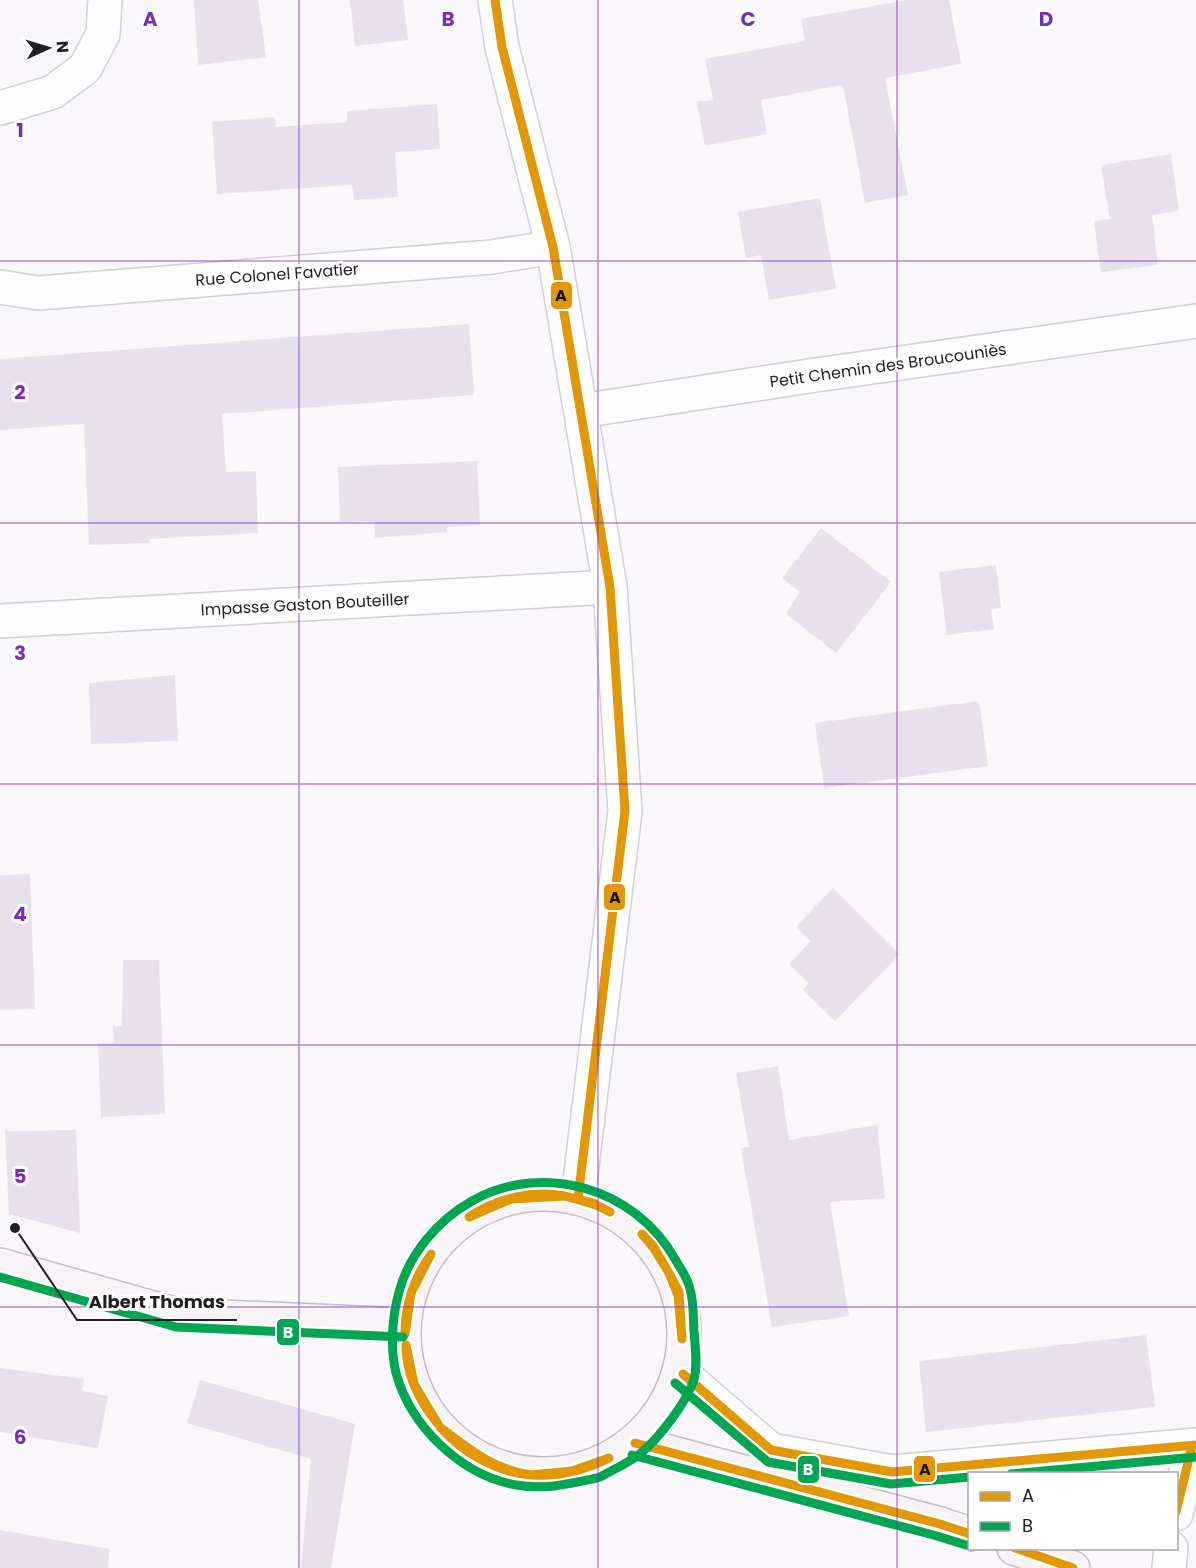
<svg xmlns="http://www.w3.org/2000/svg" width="1196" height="1568" font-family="Poppins,sans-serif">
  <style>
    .building { fill: #e9e0ed }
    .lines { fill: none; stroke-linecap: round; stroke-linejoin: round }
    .minor-casing { stroke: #d2d0d5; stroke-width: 36 }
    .major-casing { stroke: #c7bec4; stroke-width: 36 }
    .minor { stroke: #fefeff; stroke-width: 33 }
    .major { stroke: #f8f3f6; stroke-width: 33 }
    .bus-1-casing { stroke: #fff; stroke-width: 14 }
    .bus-2-casing { stroke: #fff; stroke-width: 14 }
    .bus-1 { stroke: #e29804; stroke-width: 9 }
    .bus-2 { stroke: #00a651; stroke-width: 9 }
    .grid { fill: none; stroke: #7b2cbf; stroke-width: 1.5; stroke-opacity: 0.55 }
    .labels { text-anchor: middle; stroke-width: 6; stroke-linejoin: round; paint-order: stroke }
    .street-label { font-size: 16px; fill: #211f23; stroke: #fff }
    .grid-label { font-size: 20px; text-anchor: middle; font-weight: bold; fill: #7b2cbf; stroke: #fff; stroke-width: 6; stroke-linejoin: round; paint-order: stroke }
    .leader { fill: none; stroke: #211f23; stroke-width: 2 }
    .callout-dot { fill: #211f23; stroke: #fff; stroke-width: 2 }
    .callout-label { font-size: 18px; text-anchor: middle; font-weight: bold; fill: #211f23; stroke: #fff; stroke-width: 6; stroke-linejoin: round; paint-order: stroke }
    .line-badge { stroke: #fff; stroke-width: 2 }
    .badge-label { font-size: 16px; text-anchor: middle; font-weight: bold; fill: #fff }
    .pale-badge-label { font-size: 16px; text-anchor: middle; font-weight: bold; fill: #111 }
  </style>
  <rect width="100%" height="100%" fill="#f9f6fc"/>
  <!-- building -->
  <path class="building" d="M 194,0 L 258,0 L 266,57 L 198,65 Z
    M 350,0 L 403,0 L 408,40 L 355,46 Z
    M 907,0 L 949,0 L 961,64 L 885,78 L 908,195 L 865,203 L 843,85 L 761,100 L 767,134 L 705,146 L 697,102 L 713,100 L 705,59 L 805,41 L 801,19 Z
    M 437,104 L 440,149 L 395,152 L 398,197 L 354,200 L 352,185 L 217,194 L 212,122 L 275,117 L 276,127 L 347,122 L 347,111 Z
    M 1171,154 L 1179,211 L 1152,215 L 1158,265 L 1101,272 L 1094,221 L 1110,219 L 1101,165 Z
    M 820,198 L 836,289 L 769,300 L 761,255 L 746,258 L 738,212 Z
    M 469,324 L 474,395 L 222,414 L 226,472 L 256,471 L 258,533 L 149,539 L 150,543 L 89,545 L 84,424 L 0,430 L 0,359 Z
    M 477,461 L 480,525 L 447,527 L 447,532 L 375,538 L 374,521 L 340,522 L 338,467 Z
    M 821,528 L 891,582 L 836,653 L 786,614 L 800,592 L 782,578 Z
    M 996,565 L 1001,608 L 991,609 L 994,629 L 947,635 L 939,572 Z
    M 175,675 L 178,741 L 91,744 L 89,683 Z
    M 979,701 L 988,766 L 824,788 L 815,723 Z
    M 30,874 L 35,1009 L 0,1010 L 0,875 Z
    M 833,888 L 900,954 L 835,1021 L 803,990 L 809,983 L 789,964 L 811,941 L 796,927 Z
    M 123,960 L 159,960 L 165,1114 L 101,1117 L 98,1043 L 114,1043 L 113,1026 L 122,1026 Z
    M 778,1066 L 789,1140 L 877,1125 L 885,1198 L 830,1202 L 849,1316 L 772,1327 L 741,1148 L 749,1147 L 736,1073 Z
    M 76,1130 L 80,1233 L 9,1214 L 5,1131 Z
    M 1146,1335 L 1155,1407 L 926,1432 L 919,1361 Z
    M 0,1368 L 84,1379 L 82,1391 L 108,1396 L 98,1448 L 0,1432 Z
    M 200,1380 L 355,1424 L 331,1568 L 301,1568 L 311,1459 L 187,1423 Z
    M 0,1530 L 109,1549 L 108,1568 L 0,1568 Z"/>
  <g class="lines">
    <!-- minor casing -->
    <g class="minor-casing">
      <path id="minor" d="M 495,0 L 502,47 L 553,247 L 610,587 L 625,811 L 578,1198
        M 0,108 L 53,92 L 85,68 L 103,34 L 105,0
        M 0,287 L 38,293 L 492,257 L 553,247
        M 581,411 L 809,376 L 1196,321
        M 0,621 L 610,587
        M 683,1374 L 771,1450 L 892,1472 L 1196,1445
        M 1176,1514 L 1192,1446
        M 1169,1568 L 1171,1548"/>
    </g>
    <!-- major casing -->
    <g class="major-casing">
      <path id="major" d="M404 1334a140 140 0 1 1 280 0a140 140 0 1 1-280 0Z
        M 0,1265 L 178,1315 L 404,1325
        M 635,1443 L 940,1524 L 970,1534
        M 1014,1548 L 1073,1568"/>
    </g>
    <!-- minor -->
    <use href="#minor" class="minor"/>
    <!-- major -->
    <use href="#major" class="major"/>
    <!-- bus-1 casing -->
    <g class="bus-1-casing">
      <path id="bus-1" d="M 495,0 L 502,47 L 553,247 L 610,587 L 625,811 L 578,1198
        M 565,1196 L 596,1205 L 610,1212
        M 565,1196 L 593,1203 L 610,1212
        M 469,1217 C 497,1198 532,1190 565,1196
        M 469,1217 L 511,1199 L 565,1196
        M 642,1234 L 653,1246 L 669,1273
        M 642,1234 L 653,1247 L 669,1273
        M 669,1273 L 679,1292 L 682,1339
        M 669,1273 L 678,1295 L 682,1339
        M 405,1334 C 405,1305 414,1278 431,1254
        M 405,1334 L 411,1293 L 431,1254
        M 406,1345 L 414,1384 L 438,1424
        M 406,1345 C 406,1376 419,1401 438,1424
        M 683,1374 L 771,1450 L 892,1472 L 1196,1445
        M 440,1427 C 469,1449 494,1470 531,1475
        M 440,1427 C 463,1453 496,1472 531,1475
        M 635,1443 L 940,1524 L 970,1534
        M 531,1475 L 572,1471 L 609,1458
        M 531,1475 C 558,1477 585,1470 609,1458
        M 1176,1512 L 1192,1446
        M 1015,1548 L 1073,1568"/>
    </g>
    <!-- bus-2 casing -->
    <g class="bus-2-casing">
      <path id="bus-2" d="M 0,1277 L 176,1327 L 403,1337
        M 675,1383 L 768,1462 L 891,1484 L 970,1477
        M 632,1455 L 937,1536 L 966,1545
        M 1011,1474 L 1196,1457
        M 597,1478 C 569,1484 545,1490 516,1485 C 461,1475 411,1427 396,1373 C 390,1348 392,1317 399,1292 C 409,1254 438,1220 472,1201 C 543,1161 635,1188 675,1259 C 680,1268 688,1278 690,1289 C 694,1302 693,1318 694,1331 C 695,1346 698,1365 694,1379 C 687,1402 659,1438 641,1453 C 629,1463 614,1469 600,1477"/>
    </g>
    <!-- bus-1 -->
    <use href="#bus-1" class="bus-1"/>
    <!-- bus-2 -->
    <use href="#bus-2" class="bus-2"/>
  </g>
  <!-- grid -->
  <path class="grid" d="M 299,0 L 299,1568M 598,0 L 598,1568M 897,0 L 897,1568M 0,261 L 1196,261M 0,523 L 1196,523M 0,784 L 1196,784M 0,1045 L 1196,1045M 0,1307 L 1196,1307"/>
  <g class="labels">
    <!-- street labels -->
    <g class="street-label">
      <text transform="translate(277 274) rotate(-4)" y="6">Rue Colonel Favatier</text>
      <text transform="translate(888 365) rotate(-8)" y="6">Petit Chemin des Broucouniès</text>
      <text transform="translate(305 604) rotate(-3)" y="6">Impasse Gaston Bouteiller</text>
    </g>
  </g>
  <g class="grid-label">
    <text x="150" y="26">A</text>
    <text x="448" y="26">B</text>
    <text x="748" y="26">C</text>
    <text x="1046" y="26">D</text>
    <text x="20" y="137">1</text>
    <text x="20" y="399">2</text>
    <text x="20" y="660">3</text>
    <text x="20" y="921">4</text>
    <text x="20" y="1183">5</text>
    <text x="20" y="1444">6</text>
  </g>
  <!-- callouts -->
  <path class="leader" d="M15 1228L77 1320H237"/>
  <circle class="callout-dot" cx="15" cy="1228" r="6"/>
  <g class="callout-label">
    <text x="157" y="1308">Albert Thomas</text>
  </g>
  <g class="line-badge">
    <rect x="550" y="281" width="23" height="29" rx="6" fill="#e29804"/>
    <rect x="603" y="883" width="23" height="28" rx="6" fill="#e29804"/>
    <rect x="276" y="1318" width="24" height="28" rx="6" fill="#00a651"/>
    <rect x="913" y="1455" width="23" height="28" rx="6" fill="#e29804"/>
    <rect x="797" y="1455" width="23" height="29" rx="6" fill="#00a651"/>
  </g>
  <g class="badge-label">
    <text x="288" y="1338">B</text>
    <text x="808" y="1475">B</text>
  </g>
  <g class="pale-badge-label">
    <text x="561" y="301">A</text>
    <text x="615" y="903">A</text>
    <text x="925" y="1475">A</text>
  </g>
  <!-- legend -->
  <rect x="968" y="1472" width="210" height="78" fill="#ffffff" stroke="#a6a5a7" stroke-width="1.5"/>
  <rect x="980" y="1492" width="30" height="9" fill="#e29804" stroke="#a6a5a7" stroke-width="1.5"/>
  <text x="1022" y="1502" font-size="18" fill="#211f23">A</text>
  <rect x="980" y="1522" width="30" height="9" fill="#00a651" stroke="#a6a5a7" stroke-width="1.5"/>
  <text x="1022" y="1532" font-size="18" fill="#211f23">B</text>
  <!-- north arrow -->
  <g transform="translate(48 48) rotate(86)" stroke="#ffffff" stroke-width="4.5" paint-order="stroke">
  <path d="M0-4.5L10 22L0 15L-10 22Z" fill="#211f23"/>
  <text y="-9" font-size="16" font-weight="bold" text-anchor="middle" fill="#211f23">N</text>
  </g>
</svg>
